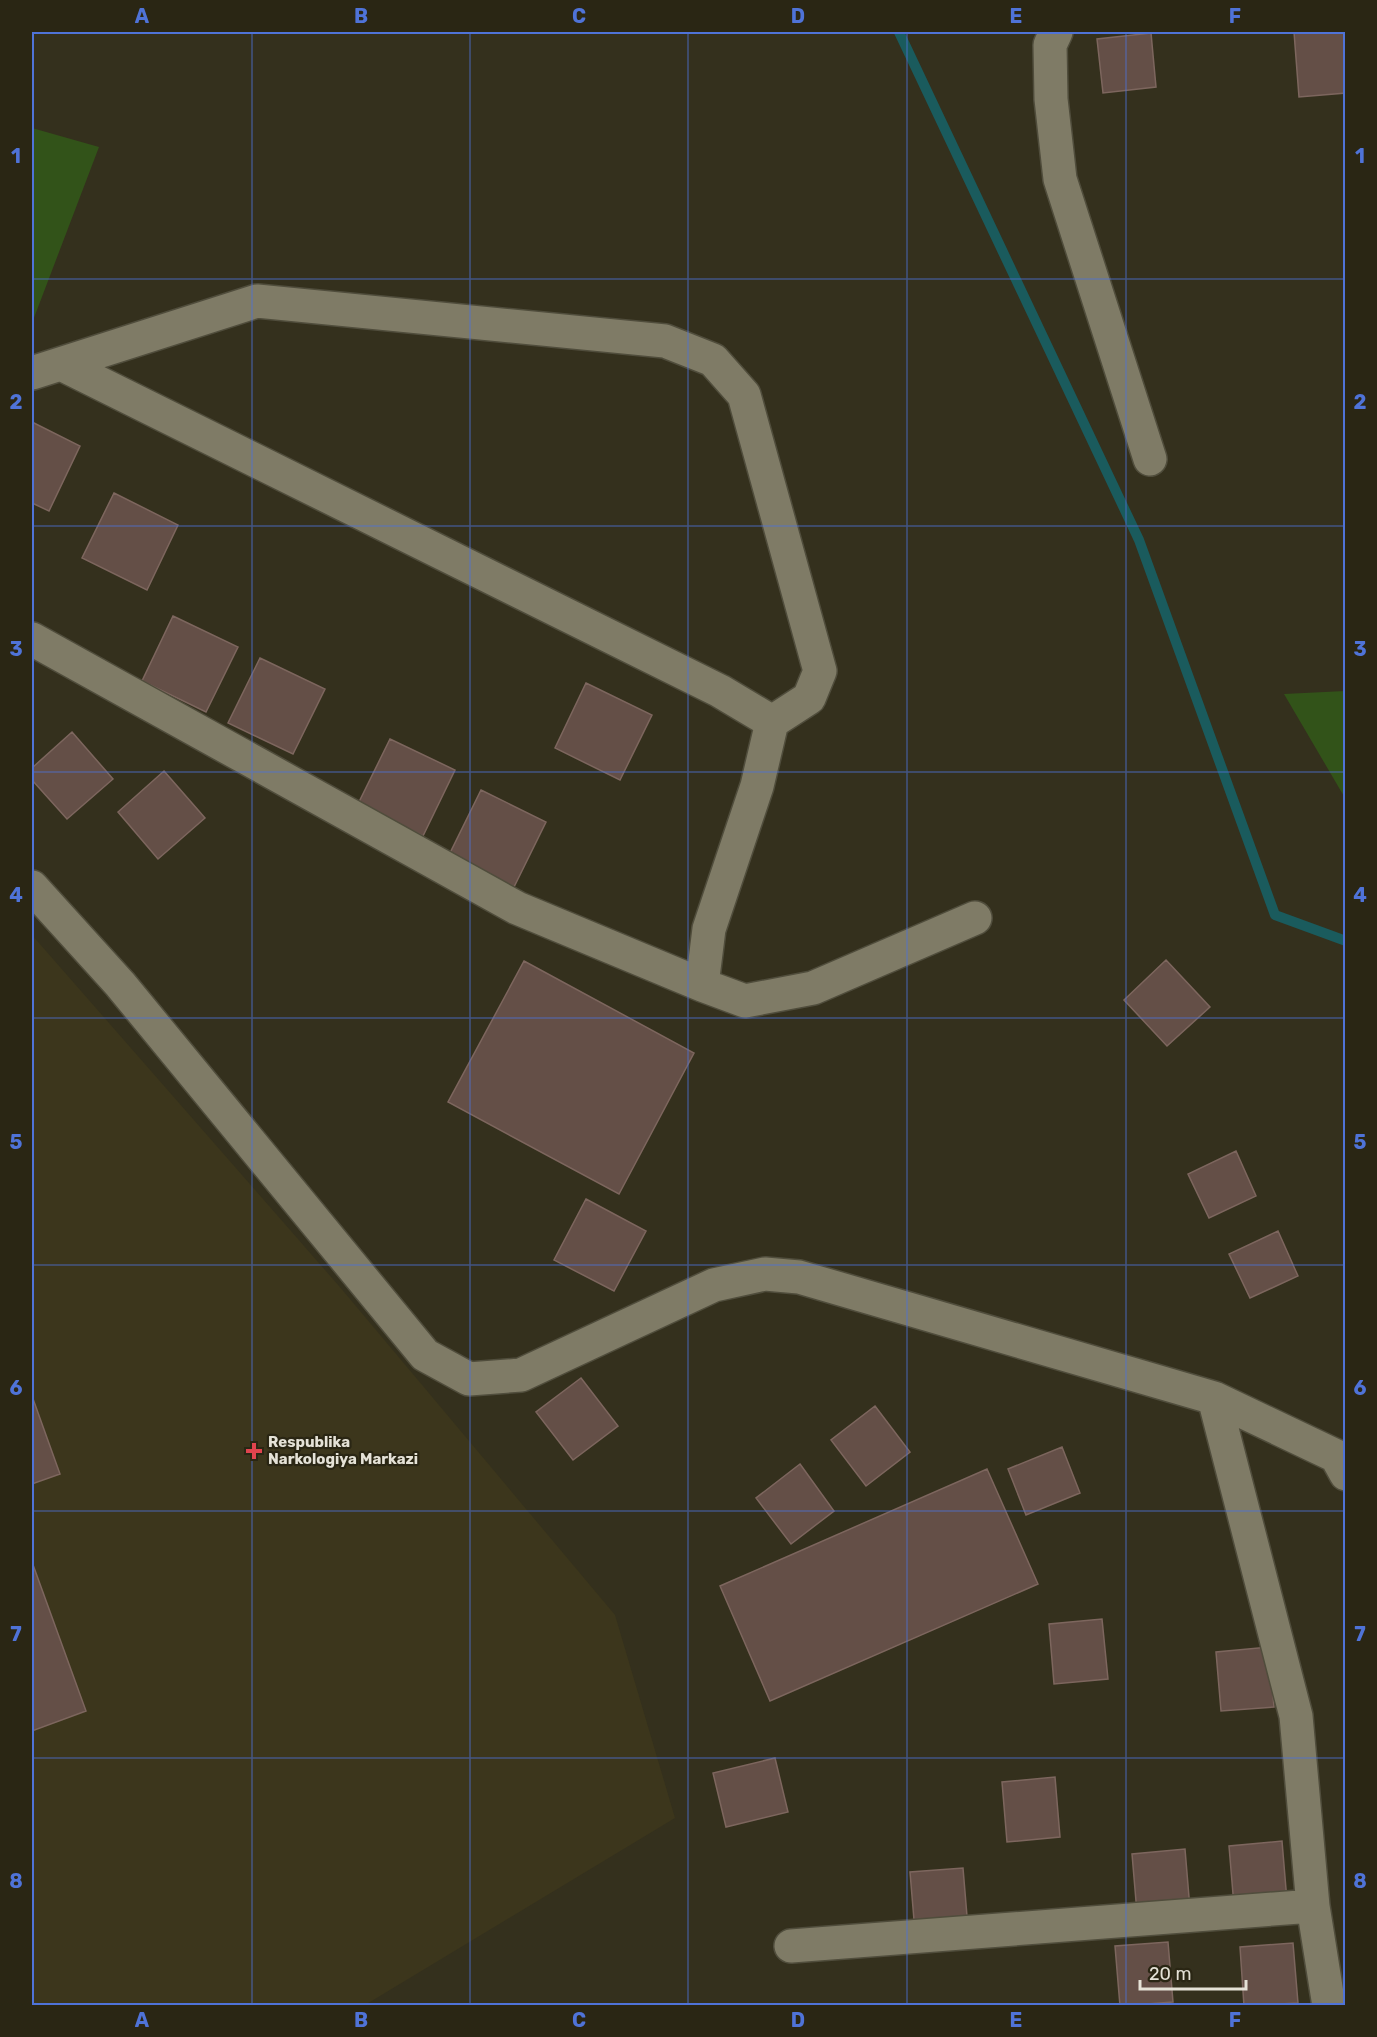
<svg xmlns="http://www.w3.org/2000/svg" width="1377" height="2037" font-family="Rubik,sans-serif">
  <style>
    .built { fill: #3c361c }
    .green { fill: #325319 }
    .lines { fill: none; stroke-linecap: round; stroke-linejoin: round }
    .stream { stroke: #1a5b5d; stroke-width: 10 }
    .building { fill: #644f47; stroke: #7d665e; stroke-width: 1.5 }
    .minor-casing { stroke: #504d3c; stroke-width: 36 }
    .minor { stroke: #7f7b66; stroke-width: 33 }
    .grid { fill: none; stroke: #4f73d8; stroke-width: 1.5; stroke-opacity: 0.55 }
    .health-dot { fill: #e0444e; stroke: #2a2614; stroke-width: 2 }
    .labels { text-anchor: middle; stroke-width: 4.5; stroke-linejoin: round; paint-order: stroke }
    .poi-label { font-size: 15px; font-weight: bold; fill: #e5e2d7; stroke: #2a2614; text-anchor: start }
    .neatline { fill: none; stroke: #4f73d8; stroke-width: 2 }
    .grid-label { font-size: 20px; text-anchor: middle; font-weight: bold; fill: #4f73d8 }
  </style>
  <rect width="100%" height="100%" fill="#34301d"/>
  <!-- built -->
  <path class="built" d="M 32,935 L 339,1286 L 615,1615 L 675,1818 L 365,2005 L 32,2005 Z"/>
  <!-- green -->
  <path class="green" d="M 32,128 L 99,147 L 32,323 Z
    M 1345,691 L 1346,691 L 1345,798 L 1284,694 Z"/>
  <g class="lines">
    <!-- stream -->
    <path class="stream" d="M 899,32 L 1139,540 L 1275,915 L 1346,941"/>
  </g>
  <!-- building -->
  <path class="building" d="M 1294,32 L 1346,32 L 1346,93 L 1299,97 Z
    M 1151,33 L 1156,87 L 1103,93 L 1097,39 Z
    M 32,422 L 80,446 L 49,511 L 32,503 Z
    M 114,493 L 178,525 L 147,590 L 82,558 Z
    M 173,616 L 238,647 L 206,712 L 142,681 Z
    M 260,658 L 325,689 L 293,754 L 228,723 Z
    M 586,683 L 652,715 L 620,780 L 555,748 Z
    M 72,732 L 113,779 L 67,819 L 32,780 L 32,768 Z
    M 390,739 L 455,770 L 423,836 L 358,804 Z
    M 164,771 L 205,818 L 158,859 L 118,812 Z
    M 481,790 L 546,822 L 514,887 L 449,855 Z
    M 1166,960 L 1210,1007 L 1167,1046 L 1124,1000 Z
    M 524,961 L 694,1053 L 619,1194 L 448,1102 Z
    M 1236,1151 L 1256,1196 L 1209,1218 L 1188,1174 Z
    M 586,1199 L 646,1231 L 614,1291 L 554,1260 Z
    M 1278,1231 L 1298,1276 L 1250,1298 L 1229,1254 Z
    M 581,1378 L 618,1426 L 573,1460 L 536,1412 Z
    M 32,1396 L 60,1474 L 32,1484 Z
    M 875,1406 L 910,1452 L 866,1486 L 831,1440 Z
    M 1062,1447 L 1080,1493 L 1026,1515 L 1008,1469 Z
    M 800,1464 L 834,1511 L 791,1544 L 756,1498 Z
    M 987,1469 L 1038,1584 L 770,1701 L 720,1586 Z
    M 32,1562 L 86,1711 L 32,1731 Z
    M 1102,1619 L 1108,1679 L 1054,1684 L 1049,1624 Z
    M 1269,1647 L 1274,1707 L 1221,1711 L 1216,1652 Z
    M 775,1758 L 788,1812 L 726,1827 L 713,1773 Z
    M 1055,1777 L 1060,1837 L 1007,1842 L 1002,1782 Z
    M 1282,1841 L 1287,1901 L 1234,1906 L 1229,1846 Z
    M 1185,1849 L 1190,1909 L 1137,1913 L 1132,1854 Z
    M 963,1868 L 968,1928 L 915,1932 L 910,1872 Z
    M 1168,1942 L 1173,2002 L 1120,2006 L 1115,1946 Z
    M 1293,1943 L 1298,2003 L 1244,2006 L 1240,1947 Z"/>
  <g class="lines">
    <!-- minor casing -->
    <g class="minor-casing">
      <path id="minor" d="M 1056,32 L 1050,45 L 1051,99 L 1060,179 L 1150,459
        M 32,373 L 257,301 L 665,341 L 713,360 L 744,395 L 820,671 L 809,698 L 772,722
        M 32,639 L 517,908 L 702,985 L 709,929 L 757,786 L 772,722 L 720,691 L 61,364
        M 32,887 L 120,984 L 425,1355 L 469,1379 L 521,1375 L 714,1285 L 765,1274 L 799,1277 L 1214,1398 L 1336,1456 L 1346,1474
        M 702,985 L 745,1001 L 813,988 L 975,918
        M 1214,1398 L 1296,1716 L 1313,1906 L 1329,2006
        M 791,1946 L 1313,1906"/>
    </g>
    <!-- minor -->
    <use href="#minor" class="minor"/>
  </g>
  <!-- grid -->
  <path class="grid" d="M 252,32 L 252,2006M 470,32 L 470,2006M 688,32 L 688,2006M 907,32 L 907,2006M 1126,32 L 1126,2006M 32,279 L 1346,279M 32,526 L 1346,526M 32,772 L 1346,772M 32,1018 L 1346,1018M 32,1265 L 1346,1265M 32,1511 L 1346,1511M 32,1758 L 1346,1758"/>
  <!-- markers -->
  <path class="health-dot" d="M251 1442h6v6h6v6h-6v6h-6v-6h-6v-6h6z"/>
  <g class="labels">
    <!-- poi labels -->
    <g class="poi-label">
      <text x="268" y="1447">Respublika<tspan x="268" dy="17">Narkologiya Markazi</tspan></text>
    </g>
  </g>
  <!-- border -->
  <rect width="1377" height="2037" fill="none" stroke="#2a2614" stroke-width="66"/>
  <!-- scale -->
  <path d="M1140 1980v9h106v-9" fill="none" stroke="#e5e2d7" stroke-width="3"/>
  <text x="1149" y="1980" font-size="18" fill="#e5e2d7" stroke="#2a2614" stroke-width="4.5" paint-order="stroke">20 m</text>
  <rect x="33" y="33" width="1311" height="1971" class="neatline"/>
  <g class="grid-label">
    <text x="142" y="23">A</text>
    <text x="361" y="23">B</text>
    <text x="579" y="23">C</text>
    <text x="798" y="23">D</text>
    <text x="1016" y="23">E</text>
    <text x="1235" y="23">F</text>
    <text x="16" y="163">1</text>
    <text x="1360" y="163">1</text>
    <text x="16" y="409">2</text>
    <text x="1360" y="409">2</text>
    <text x="16" y="656">3</text>
    <text x="1360" y="656">3</text>
    <text x="16" y="902">4</text>
    <text x="1360" y="902">4</text>
    <text x="16" y="1149">5</text>
    <text x="1360" y="1149">5</text>
    <text x="16" y="1395">6</text>
    <text x="1360" y="1395">6</text>
    <text x="16" y="1641">7</text>
    <text x="1360" y="1641">7</text>
    <text x="16" y="1888">8</text>
    <text x="1360" y="1888">8</text>
    <text x="142" y="2027">A</text>
    <text x="361" y="2027">B</text>
    <text x="579" y="2027">C</text>
    <text x="798" y="2027">D</text>
    <text x="1016" y="2027">E</text>
    <text x="1235" y="2027">F</text>
  </g>
</svg>
